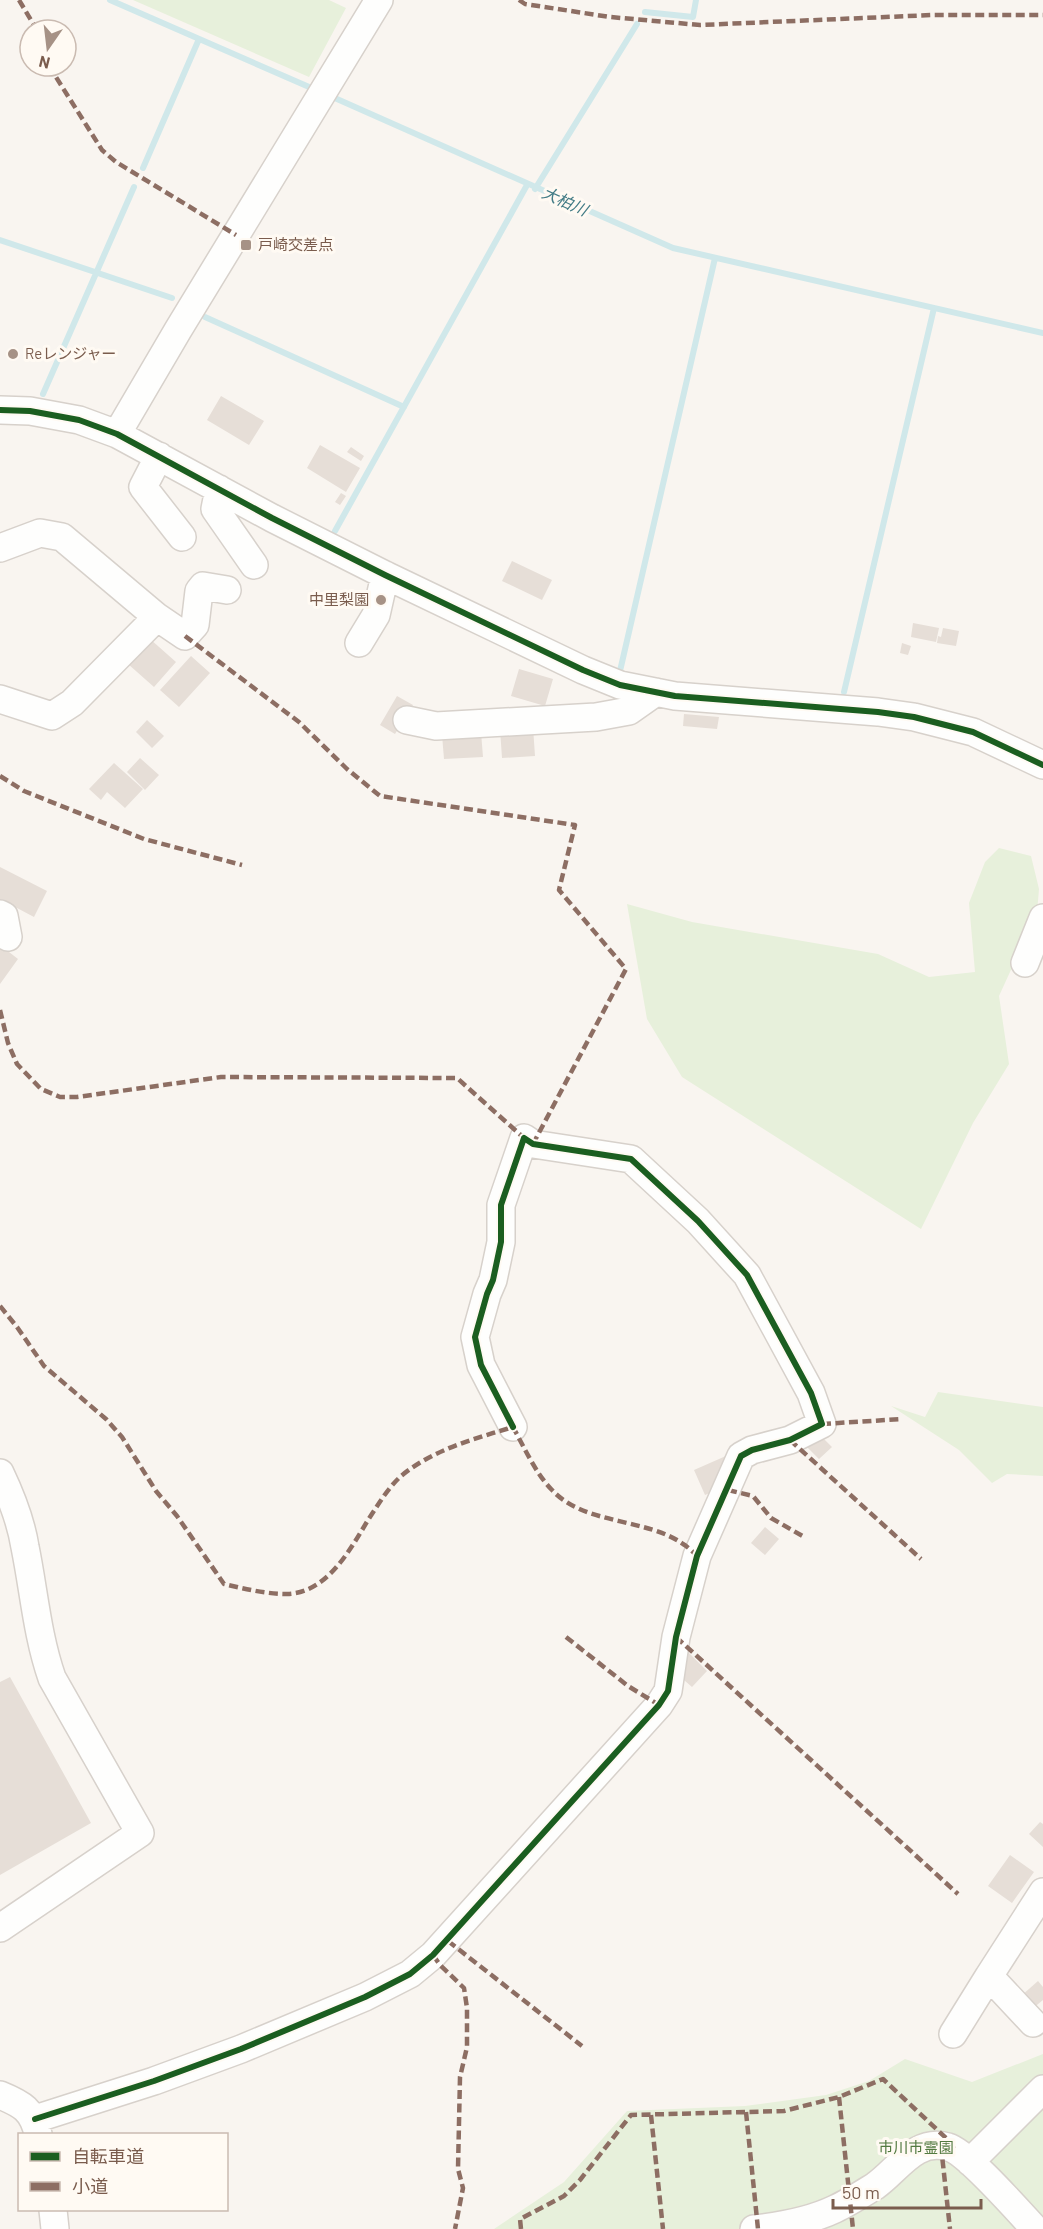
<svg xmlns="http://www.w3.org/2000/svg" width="1043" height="2229" font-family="Barlow,'Noto Sans JP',sans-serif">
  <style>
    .green { fill: #e7f0db }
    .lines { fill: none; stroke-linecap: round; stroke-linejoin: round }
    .stream { stroke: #d0e8ea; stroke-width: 6 }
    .building { fill: #e6ded7 }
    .minor-casing { stroke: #d7d1cb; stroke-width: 30 }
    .minor { stroke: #fefefd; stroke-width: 27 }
    .quiet { stroke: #8d6e63; stroke-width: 4.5; stroke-dasharray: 9 4.5; stroke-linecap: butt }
    .cycleway-casing { stroke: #fffaf3; stroke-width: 10 }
    .cycleway { stroke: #1b5e20; stroke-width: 6 }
    .poi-dot { fill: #a69286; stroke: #fffaf3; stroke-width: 2 }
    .labels { text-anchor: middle; stroke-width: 6; stroke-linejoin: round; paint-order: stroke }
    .poi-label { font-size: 15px; fill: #7a5c4d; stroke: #fffaf3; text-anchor: start }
    .park-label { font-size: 15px; fill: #537a41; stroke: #fffaf3 }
    .water-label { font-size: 16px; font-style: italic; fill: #437c86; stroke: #fffaf3 }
  </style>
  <rect width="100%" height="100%" fill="#f9f5f0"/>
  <!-- green -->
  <path class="green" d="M 133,0 L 329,0 L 346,8 L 309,77 Z
    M 999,848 L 1031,856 L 1039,889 L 1037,913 L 999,996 L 1009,1064 L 973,1123 L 921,1229 L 682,1077 L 647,1019 L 627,904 L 692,922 L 878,954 L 929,977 L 975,972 L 969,903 L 985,862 Z
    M 938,1392 L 1043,1407 L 1043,1476 L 1007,1474 L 992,1483 L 959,1450 L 891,1406 L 925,1417 Z
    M 1043,2054 L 1043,2229 L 494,2229 L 564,2182 L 627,2111 L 745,2106 L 826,2095 L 869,2081 L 905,2059 L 972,2082 Z"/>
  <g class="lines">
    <!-- stream -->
    <path class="stream" d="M 110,0 L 316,90
      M 645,12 L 693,17 L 696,0
      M 328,95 L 673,248 L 1043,333
      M 143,168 L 199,39
      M 535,189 L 637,24
      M 0,240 L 172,298
      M 205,317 L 404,407
      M 43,394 L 134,187
      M 335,531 L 527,185
      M 620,671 L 715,258
      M 844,692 L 934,308"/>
  </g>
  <!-- building -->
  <path class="building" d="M 221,396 L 264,421 L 249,445 L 207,420 Z
    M 320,445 L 360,468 L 346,492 L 307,468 Z
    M 351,447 L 364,456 L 361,461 L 347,452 Z
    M 341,493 L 346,496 L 340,505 L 335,502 Z
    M 512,561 L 552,580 L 542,600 L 502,581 Z
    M 913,623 L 939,628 L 936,642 L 911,637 Z
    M 943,628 L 959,631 L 956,646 L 937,643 L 938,636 L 941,637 Z
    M 150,639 L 176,662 L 154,687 L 128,664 Z
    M 902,643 L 911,646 L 908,655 L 900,653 Z
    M 191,656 L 210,673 L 179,707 L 160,690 Z
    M 519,669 L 553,679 L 545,706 L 511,696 Z
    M 397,696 L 413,705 L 395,734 L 380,725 Z
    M 684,714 L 719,717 L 717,729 L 683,726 Z
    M 147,720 L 164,736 L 152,748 L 136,732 Z
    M 533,727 L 535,756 L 502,758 L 500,729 Z
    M 481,732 L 483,757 L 444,759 L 442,735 Z
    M 140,758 L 159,775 L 145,790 L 127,772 Z
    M 114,763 L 143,789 L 125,808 L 107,792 L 101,800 L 89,789 Z
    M 0,867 L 47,891 L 34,917 L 0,899 Z
    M 0,945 L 18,959 L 0,984 Z
    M 818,1433 L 832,1447 L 819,1459 L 805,1445 Z
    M 735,1452 L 722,1488 L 705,1495 L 694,1470 Z
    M 765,1527 L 779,1539 L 765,1555 L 751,1543 Z
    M 688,1652 L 707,1671 L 692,1687 L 677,1674 L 680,1661 Z
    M 10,1677 L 91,1823 L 0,1875 L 0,1682 Z
    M 1040,1822 L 1043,1824 L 1043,1847 L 1029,1834 Z
    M 1010,1855 L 1034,1872 L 1012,1903 L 988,1886 Z
    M 1038,1981 L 1043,1987 L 1043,2000 L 1032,2009 L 1021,1996 Z"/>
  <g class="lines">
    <!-- minor casing -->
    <g class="minor-casing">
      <path id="minor" d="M 0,410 L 30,411 L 79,420 L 117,434 L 272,518 L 385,575 L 583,670 L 620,685 L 675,696 L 878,712 L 914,717 L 973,732 L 1043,765
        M 117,434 L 178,330 L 379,0
        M 159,456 L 143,487 L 182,537
        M 219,489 L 215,509 L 254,565
        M 0,548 L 40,533 L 62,537 L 157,617 L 185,636 L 195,625 L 199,591 L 203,586 L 227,590
        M 359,643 L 376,615 L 385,575
        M 0,699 L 52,716 L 72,703 L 157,617
        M 407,720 L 436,726 L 596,717 L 629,711 L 656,692
        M 0,914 L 4,916 L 8,937
        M 1025,963 L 1043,918
        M 0,1473 C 11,1496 21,1522 25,1547 C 34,1591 37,1635 52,1678 L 140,1833 L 0,1928
        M 1033,2023 L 989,1976 L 1043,1892
        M 953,2034 L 989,1976
        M 0,2095 C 22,2104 33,2110 38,2134
        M 35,2119 L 154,2081 L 241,2049 L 365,1997 L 410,1974 L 433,1955 L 659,1705 L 668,1691 L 676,1637 L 697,1556 L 741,1456 L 752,1450 L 790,1440 L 822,1424 L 811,1393 L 747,1275 L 698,1221 L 631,1159 L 533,1144 L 524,1138 L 501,1205 L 501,1242 L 493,1280 L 487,1294 L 475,1337 L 481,1365 L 513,1427
        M 970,2162 L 1043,2089
        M 53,2210 L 55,2229
        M 754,2229 C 782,2226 810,2221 835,2209 C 848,2203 862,2194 875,2186 C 897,2171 916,2137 948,2147 C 967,2152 1019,2212 1035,2229"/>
    </g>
    <!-- minor -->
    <use href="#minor" class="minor"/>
    <!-- quiet -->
    <path class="quiet" d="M 19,0 L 37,30
      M 519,0 L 525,4 L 610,17 L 700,25 L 933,15 L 1043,15
      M 49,66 L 102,150 L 116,162 L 236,235
      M 185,636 L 299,722 L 347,769 L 380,796 L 575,825 L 559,890 L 626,969 L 533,1144
      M 0,776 L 24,791 L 144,839 L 242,865
      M 0,1010 L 8,1043 L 17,1064 L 41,1089 L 60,1097 L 77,1097 L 221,1077 L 457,1078 L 524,1138
      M 0,1306 L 17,1327 L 44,1366 L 106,1419 L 122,1437 L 156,1491 L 177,1516 L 224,1584 C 245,1589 266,1594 287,1594 C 327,1593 350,1550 368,1520 C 378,1505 387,1489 401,1476 C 434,1449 474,1439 513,1427 C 524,1447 536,1474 552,1490 C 584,1525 647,1518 683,1544 C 688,1547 693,1552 697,1556
      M 822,1424 L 902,1419
      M 790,1440 L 921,1559
      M 728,1490 L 753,1496 L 771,1518 L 806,1538
      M 566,1637 L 628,1686 L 659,1705
      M 676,1637 L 958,1894
      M 448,1941 L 582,2046
      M 433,1955 L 440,1965 L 464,1988 L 467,2008 L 467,2047 L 460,2077 L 458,2169 L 463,2188 L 455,2229
      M 839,2097 L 853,2229
      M 746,2112 L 758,2229
      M 651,2115 L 663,2229
      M 941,2146 L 950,2229
      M 521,2229 L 520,2219 L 564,2196 L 580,2180 L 631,2115 L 784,2111 L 839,2097 L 883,2079 L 946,2138 L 955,2150"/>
    <!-- cycleway casing -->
    <g class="cycleway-casing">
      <path id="cycleway" d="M 0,410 L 30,411 L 79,420 L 117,434 L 272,518 L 385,575 L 583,670 L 620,685 L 675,696 L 878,712 L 914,717 L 973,732 L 1043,765
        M 35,2119 L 154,2081 L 241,2049 L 365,1997 L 410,1974 L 433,1955 L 659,1705 L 668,1691 L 676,1637 L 697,1556 L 741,1456 L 752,1450 L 790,1440 L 822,1424 L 811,1393 L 747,1275 L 698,1221 L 631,1159 L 533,1144 L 524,1138 L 501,1205 L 501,1242 L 493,1280 L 487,1294 L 475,1337 L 481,1365 L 513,1427"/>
    </g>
    <!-- cycleway -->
    <use href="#cycleway" class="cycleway"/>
  </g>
  <!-- markers -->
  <g class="poi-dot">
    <rect x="240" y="239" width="12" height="12" rx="3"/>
    <circle cx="13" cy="354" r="6"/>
    <circle cx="381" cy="600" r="6"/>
  </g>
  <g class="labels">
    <!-- poi labels -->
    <g class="poi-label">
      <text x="258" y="250">戸崎交差点</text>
      <text x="25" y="359">Reレンジャー</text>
      <text x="369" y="605" text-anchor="end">中里梨園</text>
    </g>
    <!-- park labels -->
    <g class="park-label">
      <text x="916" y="2153">市川市霊園</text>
    </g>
    <!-- water labels -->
    <g class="water-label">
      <text transform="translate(565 201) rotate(24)" y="6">大柏川</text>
    </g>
  </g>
  <!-- legend -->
  <rect x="18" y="2133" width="210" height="78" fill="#fffaf3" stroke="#cabbb1" stroke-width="1.5"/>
  <rect x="30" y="2152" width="30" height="9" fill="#1b5e20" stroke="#cabbb1" stroke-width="1.5"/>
  <text x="72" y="2163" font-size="18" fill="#7a5c4d">自転車道</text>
  <rect x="30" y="2182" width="30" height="9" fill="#8d6e63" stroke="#cabbb1" stroke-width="1.5"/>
  <text x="72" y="2193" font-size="18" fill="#7a5c4d">小道</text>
  <!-- north arrow -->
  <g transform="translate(48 48) rotate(194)"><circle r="28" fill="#fffaf3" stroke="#cabbb1" stroke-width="1.5"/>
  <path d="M0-4.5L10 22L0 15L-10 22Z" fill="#a69286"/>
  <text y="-9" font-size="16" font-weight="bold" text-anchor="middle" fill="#7a5c4d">N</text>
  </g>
  <!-- scale -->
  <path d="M833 2199v9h148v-9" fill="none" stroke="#7a5c4d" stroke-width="3"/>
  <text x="842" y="2199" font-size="18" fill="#7a5c4d" stroke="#fffaf3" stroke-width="4.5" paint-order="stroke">50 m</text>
</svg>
